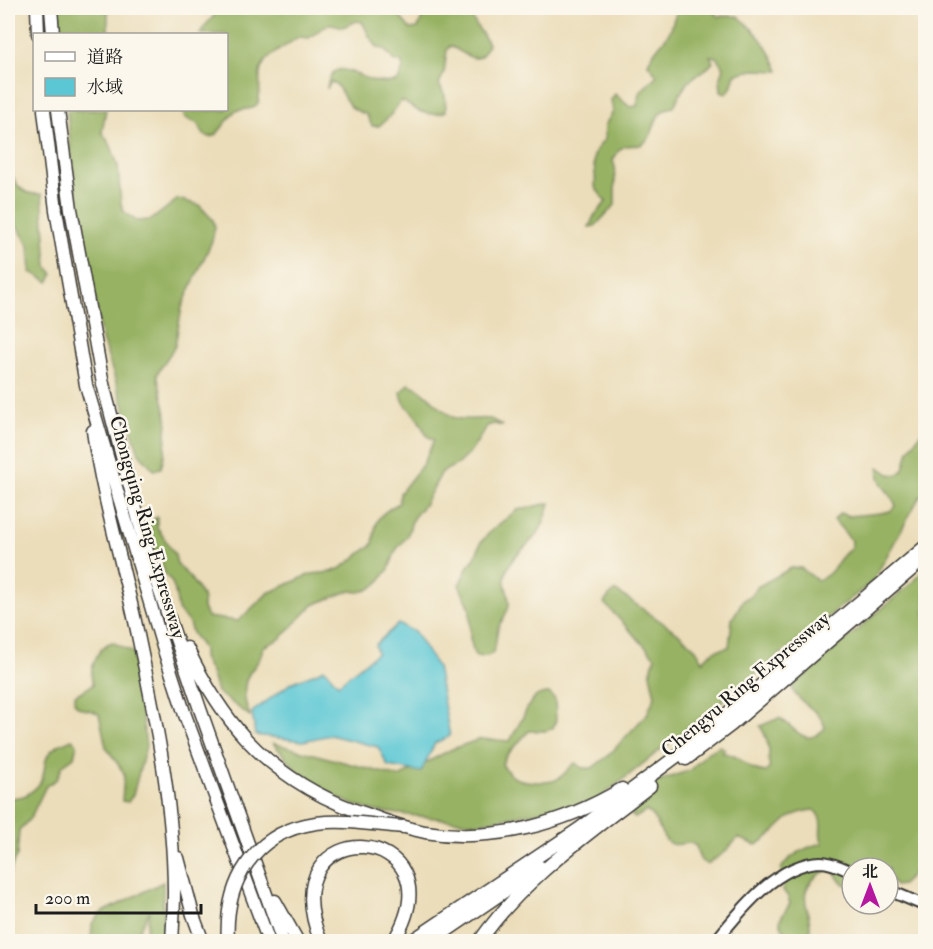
<svg xmlns="http://www.w3.org/2000/svg" width="933" height="949" font-family="'IM FELL Double Pica','Noto Serif SC',serif">
  <style>
    .forest { fill: #97b263; stroke: #5a6740; stroke-width: 1.5 }
    .water { fill: #5bc7d4; stroke: #3c7278; stroke-width: 1.5 }
    .lines { fill: none; stroke-linecap: round; stroke-linejoin: round }
    .primary-casing { stroke: #3b3934; stroke-width: 14 }
    .highway-casing { stroke: #3b3934; stroke-width: 15 }
    .primary { stroke: #fff; stroke-width: 10 }
    .highway { stroke: #fff; stroke-width: 12 }
    .highway-bridge-casing { stroke: #3b3934; stroke-width: 15; stroke-linecap: butt }
    .highway-bridge { stroke: #fff; stroke-width: 12 }
    .labels { text-anchor: middle; stroke-width: 5; stroke-linejoin: round; paint-order: stroke }
    .street-label { font-size: 20px; fill: #1c1c1c; stroke: #fbf7ec }
  </style>
  <rect width="100%" height="100%" fill="#fbf7ec"/>
  <filter id="ink" filterUnits="userSpaceOnUse"><feTurbulence type="fractalNoise" baseFrequency=".0167" numOctaves="2"/><feDisplacementMap in="SourceGraphic" scale="12" xChannelSelector="R" yChannelSelector="G"/><feConvolveMatrix kernelMatrix="1 2 1 2 8 2 1 2 1" color-interpolation-filters="sRGB"/></filter>
  <filter id="wash" filterUnits="userSpaceOnUse"><feTurbulence type="fractalNoise" baseFrequency=".008" numOctaves="4" result="noise"/><feDisplacementMap in="SourceGraphic" scale="24" xChannelSelector="R" yChannelSelector="G"/><feGaussianBlur stdDeviation="1.35" result="paint"/><feColorMatrix in="noise" values="0 0 0 0 0 0 0 0 0 0 0 0 0 0 0 0 0 1.4 0 .05"/><feComposite in="paint" operator="in"/></filter>
  <g filter="url(#wash)">
    <rect width="100%" height="100%" fill="#ebddb9"/>
    <!-- forest -->
    <path class="forest" d="M 56,8 L 108,8 L 108,34 L 59,34 Z
      M 221,8 L 393,8 L 410,29 L 418,28 L 422,18 L 422,8 L 469,8 C 471,22 482,31 488,44 C 479,71 465,52 450,46 L 447,50 L 444,73 L 439,84 L 445,96 L 446,111 C 438,116 423,114 415,109 C 409,106 408,102 401,101 L 389,117 L 379,126 L 372,126 L 366,114 C 346,109 347,99 336,84 L 331,82 L 327,89 C 331,54 355,76 374,81 C 382,83 390,83 398,81 L 403,68 L 401,61 L 395,62 L 384,49 L 378,48 L 369,36 L 365,27 L 362,22 L 357,21 L 343,27 L 333,24 L 325,26 L 309,38 L 298,37 C 286,47 261,57 260,74 C 259,84 261,93 258,103 L 253,108 L 235,111 L 216,135 L 210,137 L 204,135 L 197,123 C 189,121 183,118 182,110 L 226,110 L 226,34 L 200,34 L 204,27 Z
      M 680,8 L 711,8 L 718,16 L 738,16 C 755,30 771,50 779,71 L 754,70 L 735,74 L 731,88 L 726,93 L 721,91 L 720,79 L 724,68 L 716,57 L 710,56 L 713,62 C 708,70 701,71 694,77 C 685,84 678,97 674,107 C 648,110 660,137 640,145 C 636,146 630,145 625,146 L 619,150 L 613,160 L 615,167 L 615,205 L 595,226 L 589,227 L 594,216 L 606,202 L 595,187 C 598,163 585,159 605,139 L 605,125 L 613,112 L 611,100 L 615,94 L 630,107 L 637,106 L 639,93 L 657,75 L 648,64 C 651,51 664,43 670,31 C 674,22 673,15 680,8 Z
      M 67,110 L 106,110 L 102,132 L 111,146 L 118,166 L 121,204 L 125,213 L 137,221 L 151,220 L 178,199 L 199,205 L 213,220 L 215,227 L 212,241 L 182,307 L 175,346 L 157,374 L 167,419 L 165,452 L 161,468 L 154,470 L 139,453 L 101,336 L 72,164 Z
      M 8,138 C 12,149 8,147 8,157 C 8,161 10,167 11,171 C 15,186 24,196 42,194 L 47,266 L 53,274 L 49,282 L 31,272 L 29,245 L 15,223 L 12,205 L 8,198 Z
      M 408,384 C 426,389 437,408 453,417 C 463,422 480,417 490,419 C 494,420 499,424 503,426 L 494,424 L 487,426 L 472,450 L 458,464 L 442,472 L 424,505 L 413,518 L 407,537 L 396,550 L 389,569 L 377,584 L 368,590 L 359,592 L 349,591 L 313,605 L 280,639 L 263,647 C 261,661 256,663 249,674 C 242,686 244,705 251,717 L 217,692 L 212,675 L 203,658 L 203,649 L 192,633 L 189,623 L 178,610 L 175,591 L 171,581 L 165,574 L 160,557 L 155,550 L 149,522 L 157,517 L 157,527 L 175,555 L 177,564 L 191,579 L 203,597 L 203,608 L 207,617 L 238,621 L 268,593 L 311,574 L 331,572 L 341,568 L 373,544 C 376,519 376,516 399,503 L 400,493 L 423,464 L 434,440 C 423,435 425,430 419,421 C 413,409 403,409 401,392 Z
      M 925,427 L 925,493 L 919,498 L 873,581 L 596,801 L 478,823 L 374,811 L 351,804 L 307,782 L 273,743 L 399,777 L 452,749 L 480,739 L 510,741 C 514,733 518,726 522,719 C 529,706 531,693 549,693 L 555,699 L 556,720 L 553,728 L 546,731 L 529,731 L 506,756 L 502,764 C 505,769 510,775 515,778 C 524,782 544,783 553,781 C 562,779 568,768 575,763 L 583,768 L 592,768 L 608,756 L 647,714 L 655,696 L 650,674 L 655,657 L 604,603 L 609,596 L 616,591 L 678,633 L 696,649 L 703,661 C 710,652 717,649 729,647 L 732,619 L 743,600 L 751,596 L 757,587 L 791,568 L 801,568 L 817,580 C 836,575 836,557 851,549 L 852,541 L 834,520 L 840,513 L 849,516 L 880,513 L 890,511 L 896,506 C 890,489 876,486 879,467 L 889,474 L 898,475 L 904,469 L 909,450 Z
      M 550,503 C 547,513 544,525 538,533 C 527,548 508,557 505,578 C 504,587 510,595 509,605 C 508,613 502,619 499,626 C 493,642 501,660 475,656 L 470,639 L 470,608 L 459,585 L 468,566 L 475,558 L 481,542 L 493,529 L 517,510 Z
      M 925,568 L 925,862 L 902,885 L 895,886 L 888,875 L 888,868 L 873,866 L 866,868 L 852,868 L 852,885 C 841,887 840,880 834,872 L 827,870 C 783,892 822,918 806,941 L 784,941 L 789,936 C 775,920 779,920 790,904 L 788,897 L 783,890 L 781,869 C 788,856 808,846 823,843 C 816,833 827,822 814,810 C 778,814 783,832 756,845 L 738,838 L 725,852 L 708,864 C 698,862 699,855 696,846 L 691,843 C 685,843 677,846 672,844 C 661,842 658,816 646,811 L 635,818 L 631,815 L 635,811 L 636,804 L 654,783 L 690,770 L 708,752 L 720,746 L 725,749 L 722,753 C 740,753 748,772 766,772 L 770,767 C 767,761 769,758 769,752 C 768,743 765,733 760,726 L 779,718 C 796,727 804,750 825,728 C 821,709 799,705 792,689 L 796,683 L 915,580 Z
      M 112,642 L 133,652 L 146,746 L 133,795 L 128,802 L 122,801 L 124,773 L 106,747 L 99,714 C 90,708 80,712 74,702 L 75,695 L 93,685 C 88,670 97,647 112,642 Z
      M 72,739 L 77,744 L 74,757 L 63,765 L 57,779 L 46,786 L 31,817 L 19,831 L 17,856 L 13,863 L 9,877 L 8,877 L 8,799 C 13,797 20,798 26,795 C 53,779 38,766 51,751 C 56,745 65,742 72,739 Z
      M 163,882 L 163,941 L 139,941 L 146,931 L 150,910 L 139,930 L 127,941 L 91,941 L 92,924 L 101,913 Z"/>
    <!-- water -->
    <path class="water" d="M 398,624 L 415,632 L 437,667 L 450,736 L 435,743 L 421,772 L 388,766 L 378,747 L 330,735 L 303,741 L 255,735 L 252,712 L 291,683 L 325,669 L 338,684 L 377,653 L 375,645 Z"/>
  </g>
  <g filter="url(#ink)">
    <g class="lines">
      <!-- primary casing -->
      <g class="primary-casing">
        <path id="primary" d="M 888,890 L 926,906
          M 715,942 C 740,911 777,863 821,862 C 831,862 843,868 852,872"/>
      </g>
      <!-- highway casing -->
      <g class="highway-casing">
        <path id="highway" d="M 37,8 L 38,34
          M 51,8 L 53,34
          M 44,110 L 56,210 L 86,385 L 163,647 L 185,715 L 269,942
          M 58,110 L 71,209 L 103,384 L 149,559 L 200,709 L 283,942
          M 93,431 C 103,502 125,570 139,640 C 156,721 174,809 174,892 C 174,908 173,925 172,942
          M 187,648 C 203,681 221,712 246,739 C 280,775 322,800 369,815 C 387,822 406,828 425,832 C 494,843 563,824 622,789
          M 686,759 L 731,725 L 925,558
          M 178,858 L 193,915 L 203,942
          M 275,901 L 298,942
          M 321,942 C 266,807 466,824 393,942
          M 410,942 L 579,829 L 677,756 L 926,546
          M 430,942 L 540,867
          M 479,942 C 523,878 590,833 650,786"/>
      </g>
      <!-- primary -->
      <use href="#primary" class="primary"/>
      <!-- highway -->
      <use href="#highway" class="highway"/>
      <!-- highway-bridge casing -->
      <g class="highway-bridge-casing">
        <path id="highway-bridge" d="M 228,942 C 224,882 254,832 316,823 C 345,819 374,825 403,827"/>
      </g>
      <!-- highway-bridge -->
      <use href="#highway-bridge" class="highway-bridge"/>
    </g>
  </g>
  <g class="labels">
    <!-- street labels -->
    <g class="street-label">
      <text transform="translate(148 527) rotate(74)" y="7">Chongqing Ring Expressway</text>
      <text transform="translate(745 684) rotate(-40)" y="7">Chengyu Ring Expressway</text>
    </g>
  </g>
  <!-- margin -->
  <rect width="933" height="949" fill="none" stroke="#fbf7ec" stroke-width="30"/>
  <!-- legend -->
  <rect x="33" y="33" width="195" height="78" fill="#fbf7ec" stroke="#a29f99" stroke-width="1.5"/>
  <rect x="45" y="52" width="30" height="9" fill="#ffffff" stroke="#a29f99" stroke-width="1.5"/>
  <text x="87" y="63" font-size="18" fill="#1c1c1c">道路</text>
  <rect x="45" y="78" width="30" height="18" fill="#5bc7d4" stroke="#a29f99" stroke-width="1.5"/>
  <text x="87" y="93" font-size="18" fill="#1c1c1c">水域</text>
  <!-- north arrow -->
  <g transform="translate(870 886)"><circle r="28" fill="#fbf7ec" stroke="#a29f99" stroke-width="1.5"/>
  <path d="M0-4.5L10 22L0 15L-10 22Z" fill="#b5179e"/>
  <text y="-9" font-size="16" font-weight="bold" text-anchor="middle" fill="#1c1c1c">北</text>
  </g>
  <!-- scale -->
  <path d="M36 904v9h165v-9" fill="none" stroke="#1c1c1c" stroke-width="3"/>
  <text x="45" y="904" font-size="18" fill="#1c1c1c" stroke="#fbf7ec" stroke-width="4.5" paint-order="stroke">200 m</text>
</svg>
